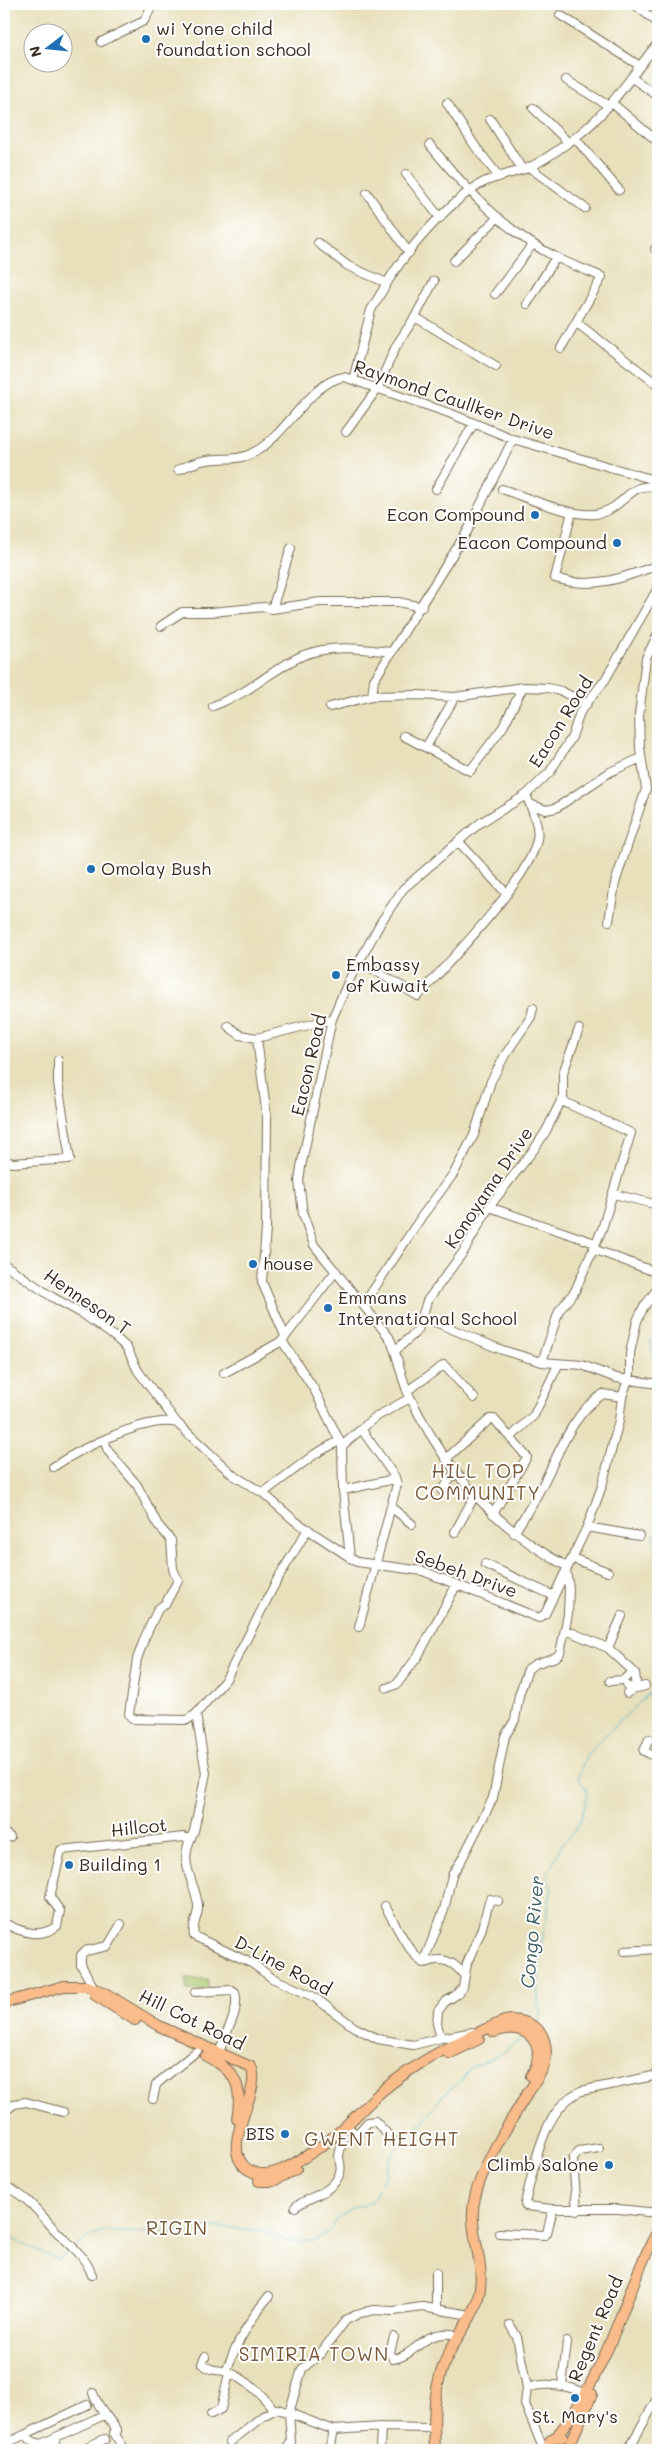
<svg xmlns="http://www.w3.org/2000/svg" width="662" height="2454" font-family="Mali,sans-serif">
  <style>
    .green { fill: #a9c86f; stroke: #727946 }
    .lines { fill: none; stroke-linecap: round; stroke-linejoin: round }
    .stream { stroke: #48b3c6; stroke-width: 1 }
    .minor-casing { stroke: #786a55; stroke-width: 10 }
    .major-casing { stroke: #786a55; stroke-width: 12 }
    .minor { stroke: #fff; stroke-width: 8 }
    .major { stroke: #f9bc8a; stroke-width: 10 }
    .poi-dot { fill: #1f6fb2; stroke: #fff; stroke-width: 2 }
    .labels { text-anchor: middle; stroke-width: 4; stroke-linejoin: round; paint-order: stroke }
    .poi-label { font-size: 18px; fill: #3b2a1e; stroke: #fff; text-anchor: start }
    .street-label { font-size: 18px; fill: #3b2a1e; stroke: #fff }
    .neighbourhood-label { font-size: 19px; letter-spacing: 1px; fill: #795b3b; stroke: #fff }
    .water-label { font-size: 19px; font-style: italic; fill: #406161; stroke: #fff }
  </style>
  <rect width="100%" height="100%" fill="#fff"/>
  <filter id="ink" filterUnits="userSpaceOnUse"><feTurbulence type="fractalNoise" baseFrequency=".02" numOctaves="2"/><feDisplacementMap in="SourceGraphic" scale="10" xChannelSelector="R" yChannelSelector="G"/><feConvolveMatrix kernelMatrix="1 2 1 2 8 2 1 2 1" color-interpolation-filters="sRGB"/></filter>
  <filter id="wash" filterUnits="userSpaceOnUse"><feTurbulence type="fractalNoise" baseFrequency=".0096" numOctaves="4" result="noise"/><feDisplacementMap in="SourceGraphic" scale="20" xChannelSelector="R" yChannelSelector="G"/><feGaussianBlur stdDeviation="1.12" result="paint"/><feColorMatrix in="noise" values="0 0 0 0 0 0 0 0 0 0 0 0 0 0 0 0 0 1.4 0 .05"/><feComposite in="paint" operator="in"/></filter>
  <g filter="url(#wash)">
    <rect width="100%" height="100%" fill="#e8e0bb"/>
    <!-- green -->
    <path class="green" d="M 186,1979 L 208,1979 L 208,1991 L 186,1990 Z"/>
    <g class="lines">
      <!-- stream -->
      <path class="stream" d="M 655,1380 L 658,1369 L 650,1343 L 658,1325
        M 654,1387 L 653,1421 L 658,1445
        M 658,1528 L 654,1536 L 658,1567
        M 538,2024 C 543,2015 538,2008 538,1998 C 538,1961 544,1925 552,1889 L 546,1877 L 561,1846 L 580,1823 L 588,1793 L 578,1777 L 586,1756 L 596,1744 L 658,1685
        M 4,2235 L 57,2260 L 70,2250
        M 76,2246 L 92,2235 L 106,2230 L 114,2232 L 183,2233 L 203,2228 L 235,2228 L 265,2231 L 286,2241 L 314,2241 L 328,2232 L 338,2219 L 351,2209 L 371,2203 L 386,2174 L 390,2156 L 402,2140 L 422,2123 L 442,2096 L 463,2079 L 470,2068 L 502,2053 L 525,2037"/>
    </g>
  </g>
  <g filter="url(#ink)">
    <g class="lines">
      <!-- minor casing -->
      <g class="minor-casing">
        <path id="minor" d="M 634,4 L 658,23
          M 560,15 L 640,66
          M 101,42 L 144,21 L 153,4
          M 632,78 L 658,96
          M 566,80 L 609,106
          M 447,103 L 475,146 L 499,177
          M 612,103 L 658,142
          M 533,108 L 568,142
          M 490,119 L 522,169
          M 575,138 L 619,190
          M 430,145 C 464,187 506,233 556,257 C 570,265 587,270 602,277 L 561,348
          M 529,167 L 585,208
          M 406,174 L 440,218
          M 367,193 L 409,253
          M 318,243 L 348,266 L 387,283 C 406,251 451,199 484,182 C 498,176 513,173 528,168 C 544,161 561,148 576,137 C 610,111 631,76 658,43
          M 655,249 L 658,251
          M 454,261 L 498,217
          M 495,294 L 533,244
          M 527,304 L 556,257
          M 415,317 L 496,366
          M 577,323 L 658,385
          M 353,380 L 371,310 L 387,283
          M 346,432 L 377,389 L 396,346 L 415,317 L 434,281
          M 178,470 C 187,466 197,461 207,460 C 227,457 239,462 258,450 C 287,433 312,381 344,377 L 449,413 L 513,439 L 658,481
          M 436,489 L 474,423
          M 502,489 C 525,497 572,517 595,514 C 626,510 628,479 658,488
          M 572,512 L 555,578 C 592,590 623,578 658,565
          M 272,609 L 291,548
          M 161,626 L 182,612 L 211,612 L 264,607 L 272,609 L 320,602 L 398,602 L 422,607
          M 372,696 L 374,680 L 468,530 L 513,439
          M 213,706 C 224,701 235,697 245,691 C 265,679 282,664 304,655 C 332,644 364,649 392,652
          M 330,707 L 372,696 L 417,695 L 455,697 L 523,687 L 548,688 L 561,691 L 587,704
          M 404,736 L 470,771 L 503,727 L 523,687
          M 426,747 L 455,697
          M 530,804 L 546,810 L 556,808 L 610,772 L 641,758
          M 458,841 L 506,893
          M 609,921 L 615,883 L 646,789 L 640,748 L 639,715 L 646,658 L 658,634
          M 359,961 L 418,996 C 447,964 531,878 537,839 C 540,826 531,807 526,795
          M 228,1026 L 240,1035 L 257,1038 L 332,1019
          M 257,1038 L 267,1118 L 266,1228 L 262,1282 L 285,1336
          M 4,1161 L 13,1163 L 70,1159 L 58,1083 L 58,1060
          M 614,1194 L 658,1205
          M 658,1204 L 658,1229
          M 489,1207 L 595,1243
          M 593,1249 L 658,1273
          M 4,1264 L 52,1297 L 83,1314 L 115,1337 L 127,1348 L 138,1371 L 177,1423
          M 364,1304 L 422,1216 L 454,1173 L 474,1135 L 491,1081 L 505,1055 L 531,1017 L 533,1008
          M 423,1317 L 502,1350 L 542,1362 L 582,1365 L 616,1378 L 658,1384
          M 282,1341 L 314,1389 L 342,1446
          M 396,1350 L 418,1330 L 427,1301 L 464,1251 L 489,1207 L 535,1148 L 546,1131 L 563,1097 L 563,1073 L 579,1029
          M 542,1362 L 559,1311 L 575,1291 L 602,1229 L 631,1133 L 562,1101
          M 224,1373 L 282,1341 L 336,1271
          M 407,1391 L 444,1365 L 474,1398
          M 511,1437 L 534,1415 L 558,1365
          M 104,1440 L 108,1451 L 137,1485 L 158,1525 L 171,1540 L 173,1569 L 178,1580 L 166,1603 L 158,1609 L 145,1637 L 137,1659 L 129,1714 L 132,1719 L 187,1720 L 196,1714 L 226,1679 L 277,1580 L 308,1529
          M 446,1459 L 490,1419 L 494,1419 L 527,1457 L 493,1514
          M 53,1467 C 78,1450 147,1415 177,1423 L 233,1475 L 263,1493 L 295,1521 L 357,1562 L 423,1571 L 539,1618 L 545,1614 L 587,1527 L 602,1486 L 619,1421 L 622,1397 L 630,1374 L 630,1353 L 637,1321 L 643,1308 L 658,1288
          M 343,1490 L 395,1479
          M 442,1491 L 455,1472
          M 263,1493 L 315,1454 L 339,1441
          M 391,1507 L 412,1524
          M 587,1527 L 639,1536
          M 455,1532 L 475,1495
          M 514,1533 C 524,1517 534,1502 542,1486 C 558,1456 572,1413 603,1394 L 622,1397
          M 350,1558 L 343,1490 L 342,1446 L 374,1418 L 410,1398
          M 572,1558 L 608,1572
          M 485,1564 L 554,1596
          M 568,1567 C 496,1529 444,1468 409,1395 C 400,1377 399,1356 389,1337 L 314,1245 L 303,1214 L 299,1181 L 301,1167 L 332,1019 L 349,980 L 381,922 L 403,889 L 480,823 L 526,795 L 550,772 L 572,737 L 580,712 L 605,680 L 658,588
          M 359,1627 L 397,1484 L 395,1477 L 362,1430
          M 566,1630 L 608,1648 L 635,1673 L 636,1681 L 632,1690 L 627,1693
          M 608,1648 L 622,1616
          M 610,1681 L 623,1680 L 628,1676
          M 627,1686 L 633,1689 L 645,1686
          M 387,1688 L 397,1684 L 418,1656 L 457,1584
          M 649,1739 L 644,1751 L 658,1758
          M 4,1833 L 10,1837
          M 190,1840 L 194,1831 L 206,1773 L 196,1714
          M 385,1906 C 396,1925 406,1948 423,1963 C 429,1963 434,1959 440,1960 C 450,1960 459,1968 464,1975
          M 4,1923 C 21,1932 40,1939 57,1926 L 60,1911 L 50,1897 L 61,1850 L 184,1837 L 190,1840 C 179,1864 195,1882 198,1905 C 199,1916 191,1925 194,1936 L 253,1964 L 272,1978 L 314,1997 L 354,2027 L 378,2039 L 413,2045 L 441,2038
          M 625,1951 L 658,1949
          M 423,1963 L 444,1910 L 452,1875 L 462,1859 L 493,1798 L 505,1736 L 515,1720 L 519,1695 L 528,1669 L 535,1664 L 556,1657 L 560,1653 L 568,1614 L 569,1587 L 566,1571
          M 94,1988 L 81,1965 L 81,1955 L 85,1951 L 108,1946 L 121,1924
          M 195,1992 L 232,1990 L 235,1992 C 241,2015 222,2034 219,2055
          M 473,2032 L 441,2038 L 437,2024 L 438,2011 L 445,2002 L 456,1995 L 463,1987 L 467,1963 L 481,1931 L 490,1899 L 498,1901
          M 153,2099 L 156,2085 L 160,2081 L 197,2051
          M 4,2112 L 14,2104 L 26,2102 L 63,2112
          M 351,2130 L 357,2134 L 368,2122 L 375,2121 L 392,2139
          M 4,2186 C 28,2196 39,2213 56,2231 C 70,2245 85,2255 92,2275
          M 295,2207 C 310,2196 335,2192 340,2172 C 342,2167 339,2162 339,2156 C 340,2150 342,2143 344,2137
          M 553,2209 L 526,2206 L 525,2203 C 535,2166 542,2109 581,2091 L 658,2075
          M 577,2211 L 573,2159 L 579,2151 L 599,2148
          M 499,2233 L 545,2235 L 547,2233 L 553,2209 L 618,2209 L 658,2213
          M 436,2308 L 436,2273
          M 510,2325 L 517,2337 L 527,2388
          M 394,2337 L 390,2352 L 393,2359 C 418,2355 421,2331 452,2334
          M 205,2357 L 202,2364 C 213,2372 217,2369 228,2372 C 246,2379 263,2395 274,2410 L 278,2409 L 334,2430 L 381,2427 L 427,2428
          M 226,2372 C 236,2343 250,2319 269,2296
          M 562,2386 L 567,2342
          M 93,2393 C 98,2409 109,2417 117,2431 L 114,2433 L 125,2450
          M 211,2414 L 221,2409 L 229,2373
          M 24,2435 L 87,2405
          M 4,2440 L 11,2441 L 24,2435 L 34,2442 L 41,2444 L 45,2450
          M 230,2442 L 263,2416 L 274,2410
          M 41,2444 L 104,2415
          M 543,2448 L 525,2404 L 527,2388 C 546,2381 571,2386 589,2395
          M 52,2450 L 49,2445 L 56,2441
          M 79,2450 L 105,2439
          M 286,2450 L 291,2442 L 289,2413 L 302,2369 L 320,2354 L 346,2320 L 360,2313 L 374,2310 L 394,2311 L 422,2307 L 465,2314
          M 330,2450 L 334,2430
          M 380,2450 L 381,2427
          M 628,2450 L 658,2397"/>
      </g>
      <!-- major casing -->
      <g class="major-casing">
        <path id="major" d="M 95,1995 L 135,2020
          M 4,2003 L 64,1986 L 87,1986 L 105,1993 L 159,2026 L 251,2067 C 264,2091 215,2149 249,2170 C 271,2184 302,2158 320,2147 C 344,2131 361,2109 382,2091 C 413,2065 450,2045 486,2029 C 494,2026 502,2020 511,2020 C 519,2020 526,2022 533,2026 C 546,2033 547,2050 545,2063 C 540,2077 530,2089 522,2102 C 506,2129 482,2166 475,2197 C 466,2231 488,2264 478,2298 C 473,2318 459,2333 450,2351 C 433,2383 433,2415 435,2450
          M 494,2032 C 527,2019 550,2046 531,2076
          M 449,2054 L 479,2039
          M 206,2056 C 236,2071 243,2085 237,2119
          M 259,2181 L 273,2181 L 296,2169
          M 557,2436 C 587,2398 607,2353 624,2308 C 635,2281 643,2256 658,2231
          M 569,2446 L 592,2394
          M 549,2450 C 547,2440 553,2436 562,2437"/>
      </g>
      <!-- minor -->
      <use href="#minor" class="minor"/>
      <!-- major -->
      <use href="#major" class="major"/>
    </g>
  </g>
  <!-- markers -->
  <g class="poi-dot">
    <circle cx="146" cy="39" r="5"/>
    <circle cx="535" cy="515" r="5"/>
    <circle cx="617" cy="543" r="5"/>
    <circle cx="91" cy="869" r="5"/>
    <circle cx="336" cy="975" r="5"/>
    <circle cx="253" cy="1264" r="5"/>
    <circle cx="328" cy="1308" r="5"/>
    <circle cx="69" cy="1865" r="5"/>
    <circle cx="285" cy="2134" r="5"/>
    <circle cx="609" cy="2165" r="5"/>
    <circle cx="575" cy="2398" r="5"/>
  </g>
  <g class="labels">
    <!-- poi labels -->
    <g class="poi-label">
      <text x="156" y="35">wi Yone child<tspan x="156" dy="21">foundation school</tspan></text>
      <text x="525" y="521" text-anchor="end">Econ Compound</text>
      <text x="607" y="549" text-anchor="end">Eacon Compound</text>
      <text x="101" y="875">Omolay Bush</text>
      <text x="346" y="971">Embassy<tspan x="346" dy="21">of Kuwait</tspan></text>
      <text x="263" y="1270">house</text>
      <text x="338" y="1304">Emmans<tspan x="338" dy="21">International School</tspan></text>
      <text x="79" y="1871">Building 1</text>
      <text x="275" y="2140" text-anchor="end">BIS</text>
      <text x="599" y="2171" text-anchor="end">Climb Salone</text>
      <text x="575" y="2423" text-anchor="middle">St. Mary's</text>
    </g>
    <!-- street labels -->
    <g class="street-label">
      <text transform="translate(454 400) rotate(19)" y="6">Raymond Caullker Drive</text>
      <text transform="translate(561 722) rotate(-58)" y="6">Eacon Road</text>
      <text transform="translate(309 1065) rotate(-77)" y="6">Eacon Road</text>
      <text transform="translate(489 1188) rotate(-56)" y="6">Konoyama Drive</text>
      <text transform="translate(87 1302) rotate(35)" y="6">Henneson T</text>
      <text transform="translate(466 1574) rotate(20)" y="6">Sebeh Drive</text>
      <text transform="translate(139 1828) rotate(-6)" y="6">Hillcot</text>
      <text transform="translate(283 1966) rotate(28)" y="6">D-Line Road</text>
      <text transform="translate(192 2020) rotate(26)" y="6">Hill Cot Road</text>
      <text transform="translate(596 2329) rotate(-67)" y="6">Regent Road</text>
    </g>
    <!-- neighbourhood labels -->
    <g class="neighbourhood-label">
      <text x="478" y="1478">HILL TOP<tspan x="478" dy="22">COMMUNITY</tspan></text>
      <text x="382" y="2146">GWENT HEIGHT</text>
      <text x="177" y="2235">RIGIN</text>
      <text x="314" y="2361">SIMIRIA TOWN</text>
    </g>
    <!-- water labels -->
    <g class="water-label">
      <text transform="translate(532 1932) rotate(-85)" y="7">Congo River</text>
    </g>
  </g>
  <!-- margin -->
  <rect width="662" height="2454" fill="none" stroke="#fff" stroke-width="20"/>
  <!-- north arrow -->
  <g transform="translate(48 48) rotate(254)"><circle r="24" fill="#ffffff" stroke="#b1aaa5"/>
  <path d="M0-4L9 19L0 12L-9 19Z" fill="#1f6fb2"/>
  <text y="-8" font-size="14" font-weight="bold" text-anchor="middle" fill="#3b2a1e">N</text>
  </g>
</svg>
